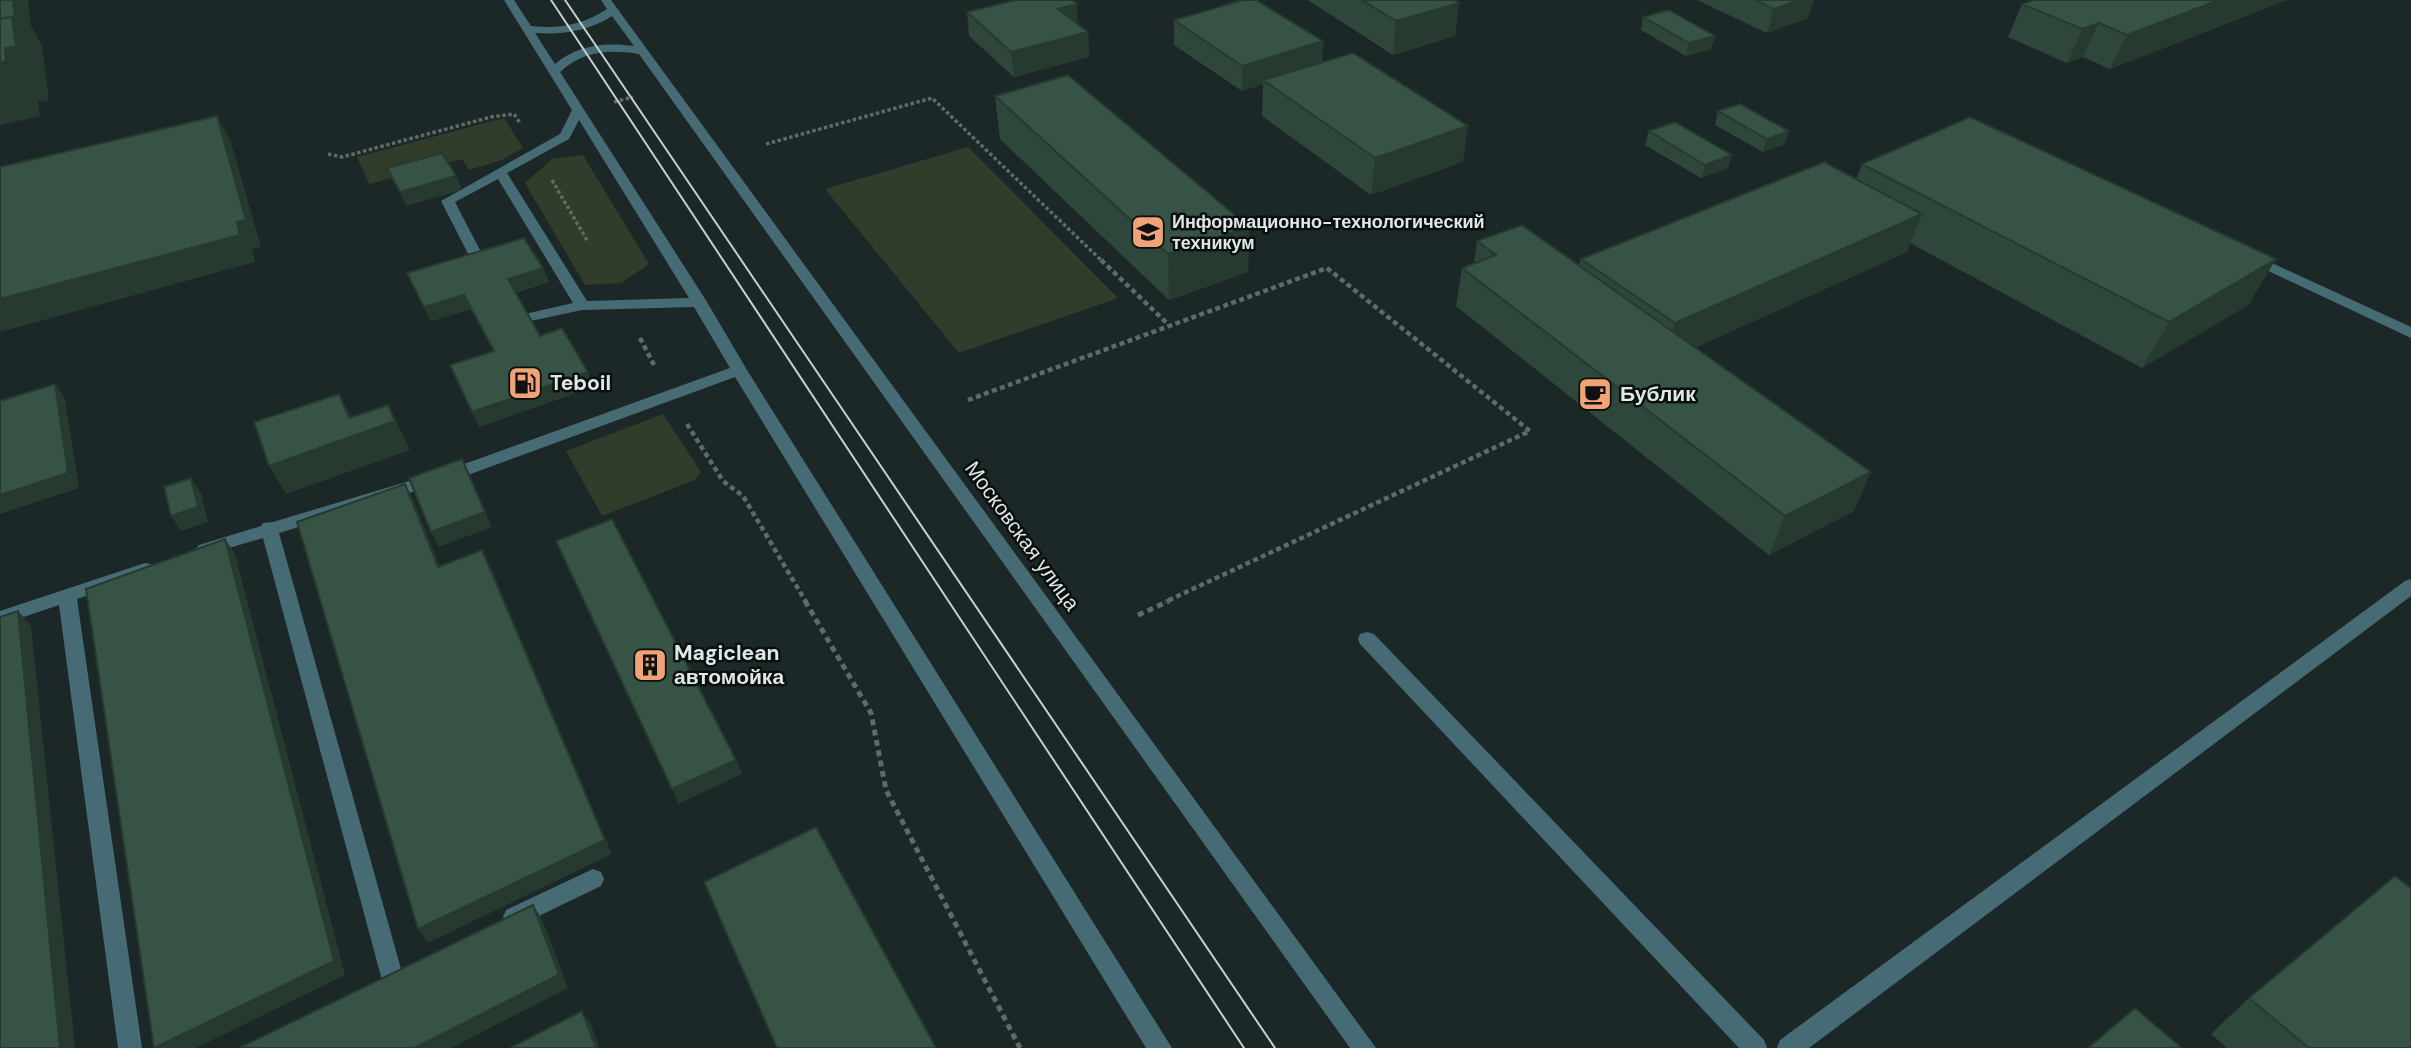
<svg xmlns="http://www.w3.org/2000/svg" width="2411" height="1048" font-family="'DM Sans',sans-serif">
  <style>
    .green { fill: #313d2a }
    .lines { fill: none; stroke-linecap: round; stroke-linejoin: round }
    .path-far2 { stroke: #606a69; stroke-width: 3.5; stroke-dasharray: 3.5 2.5; stroke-linecap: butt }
    .path-far1 { stroke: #606a69; stroke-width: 4.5; stroke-dasharray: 5 3.5; stroke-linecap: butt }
    .path { stroke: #606a69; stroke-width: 5; stroke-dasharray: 6 4.5; stroke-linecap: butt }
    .minor { fill: #466b75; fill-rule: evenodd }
    .tram { stroke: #c7cecd; stroke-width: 2 }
    .wall { fill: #2f473b }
    .shaded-wall { fill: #263a30 }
    .building { fill: #375345; stroke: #263a30; stroke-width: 2 }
    .labels { text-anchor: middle; stroke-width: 5; stroke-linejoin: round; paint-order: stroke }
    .far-poi-label { font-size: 18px; font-weight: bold; fill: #e0e7e6; stroke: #0a0f0f; text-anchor: start }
    .poi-label { font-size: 21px; font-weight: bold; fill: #e0e7e6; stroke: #0a0f0f; text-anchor: start }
    .street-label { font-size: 21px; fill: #e0e7e6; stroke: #0a0f0f }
  </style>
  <rect width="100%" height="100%" fill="#1c2827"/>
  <!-- green -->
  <path class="green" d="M 504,118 L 523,148 L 502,160 L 469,170 L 462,159 L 369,184 L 357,157 Z
    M 968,147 L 1118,298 L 959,353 L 825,189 Z
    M 583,155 L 649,264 L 621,283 L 585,285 L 525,183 L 552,159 Z
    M 663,414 L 701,472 L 695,480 L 602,516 L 566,451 Z"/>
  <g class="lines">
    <!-- path-far2 -->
    <path class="path-far2" d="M 614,102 L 633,97
      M 766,144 L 932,98 L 1102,261
      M 328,154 L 342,157 L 491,117 L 514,114 L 520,123
      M 552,180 L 588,242"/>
    <!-- path-far1 -->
    <path class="path-far1" d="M 1101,260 L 1170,326
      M 640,338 L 654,365
      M 968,400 L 1327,268 L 1530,431 L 1165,602
      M 687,424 L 723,481 L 743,496 L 806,602"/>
    <!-- path -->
    <path class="path" d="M 805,601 L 871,713 L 886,790 L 1020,1048
      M 1138,615 L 1169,601"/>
    <!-- minor -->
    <path class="minor" d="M 504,0 L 514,0 L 531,26 C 559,29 583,25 607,9 L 601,0 L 611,0 L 1376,1048 L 1350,1048 L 639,54 C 609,49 583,51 560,72 L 707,302 L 747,370 L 1172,1048 L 1146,1048 L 735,377 L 468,475 L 279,533 L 403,976 L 399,984 L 391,987 L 383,984 L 263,538 L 205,555 L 199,553 L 196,549 L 199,545 L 261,526 L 263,523 L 273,522 L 456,467 L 730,368 L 694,307 L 582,310 L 512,325 L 507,324 L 502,316 L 504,313 L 509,312 L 516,316 L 573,303 L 498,179 L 455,202 L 492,273 L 490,276 L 480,276 L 478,273 L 441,201 L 560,134 L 572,110 ZM 612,16 L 634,46 C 605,42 577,45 555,64 L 535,33 C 562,35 589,31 612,16 ZM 579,120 L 689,298 L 587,301 L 507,173 L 569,139 Z
      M 2250,253 L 2411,327 L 2411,338 L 2245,260 L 2245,254 Z
      M 145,563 L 151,564 L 154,569 L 151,574 L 77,599 L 142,1048 L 118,1048 L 59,605 L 0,625 L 0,611 Z
      M 2411,579 L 2411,596 L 1809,1048 L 1777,1048 L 1780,1040 L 2405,581 Z
      M 1367,632 L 1374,634 L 1764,1040 L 1767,1048 L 1739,1048 L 1360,644 L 1358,639 L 1360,634 Z
      M 593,869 L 601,872 L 604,879 L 601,886 L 522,924 L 514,927 L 506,924 L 503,917 L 506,910 Z"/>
    <!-- tram -->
    <path class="tram" d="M 551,0 L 1244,1048
      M 565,0 L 1275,1048"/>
  </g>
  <!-- wall -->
  <path class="wall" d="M 1308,0 L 1454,0 L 1459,3 L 1455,36 L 1393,55 Z
    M 1697,0 L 1814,0 L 1808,18 L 1767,33 Z
    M 2287,0 L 2110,69 L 2083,57 L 2067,63 L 2008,37 L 2022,4 Z
    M 967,12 L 1078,25 L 1088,32 L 1089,57 L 1014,77 L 969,36 Z
    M 1643,17 L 1715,36 L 1711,49 L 1686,56 L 1641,30 Z
    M 1174,20 L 1323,41 L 1322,63 L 1463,162 L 1371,195 L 1262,116 L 1263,84 L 1242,91 L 1174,45 Z
    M 995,96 L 1249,227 L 1248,272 L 1169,300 L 1000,139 Z
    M 1718,111 L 1785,144 L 1763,152 L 1715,125 Z
    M 1649,131 L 1732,155 L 1728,168 L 1701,178 L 1645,145 Z
    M 1862,164 L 2276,259 L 2248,305 L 2142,368 L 1910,243 L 1907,252 L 1696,347 L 1854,511 L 1769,555 L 1456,306 L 1462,268 L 1474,263 L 1477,241 L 1579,265 L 1581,259 L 1856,179 Z
    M 543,268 L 549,282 L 515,293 L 540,336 L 593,387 L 479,427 L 450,365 L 493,351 L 471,309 L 431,321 L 407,273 Z
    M 2249,998 L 2411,1048 L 2227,1048 L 2211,1034 Z"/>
  <!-- shaded-wall -->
  <path class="shaded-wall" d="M 6,0 L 28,0 L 31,26 L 42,45 L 49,100 L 38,102 L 40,116 L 0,125 L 0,24 L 12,17 Z
    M 1799,0 L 1814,0 L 1808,18 L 1767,33 L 1774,9 Z
    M 2219,0 L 2287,0 L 2110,69 L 2127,35 Z
    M 1459,3 L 1455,36 L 1393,55 L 1396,21 Z
    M 1077,4 L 1078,28 L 1058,9 Z
    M 2099,23 L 2083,57 L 2067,63 L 2082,29 Z
    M 1088,32 L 1089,57 L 1014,77 L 1011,52 Z
    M 1715,36 L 1711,49 L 1686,56 L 1689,43 Z
    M 1323,41 L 1321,65 L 1263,80 L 1263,84 L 1242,91 L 1242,66 Z
    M 217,116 L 231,142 L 261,247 L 252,249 L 255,262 L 0,332 L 0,299 L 237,222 Z
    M 1468,126 L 1463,162 L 1371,195 L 1375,158 Z
    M 1789,131 L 1785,144 L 1763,152 L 1767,139 Z
    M 1732,155 L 1728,168 L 1701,178 L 1705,165 Z
    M 456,176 L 462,190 L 406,206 L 400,192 Z
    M 1922,214 L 1907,252 L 1664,362 L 1675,323 Z
    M 1249,227 L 1248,272 L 1169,300 L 1168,254 Z
    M 2276,259 L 2248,305 L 2142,368 L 2169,322 Z
    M 543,268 L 549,282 L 513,293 L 508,279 Z
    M 464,295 L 471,309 L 431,321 L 424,307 Z
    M 588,372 L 593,387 L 479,427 L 472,412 Z
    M 55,384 L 65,399 L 79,488 L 0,514 L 0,495 Z
    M 339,394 L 354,422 L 388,405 L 410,450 L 286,494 L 269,466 L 349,418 Z
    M 1871,472 L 1854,511 L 1769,555 L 1785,516 Z
    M 469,474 L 492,527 L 439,547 L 431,532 Z
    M 191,478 L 201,493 L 208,522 L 181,531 L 171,516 Z
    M 405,484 L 413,499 L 446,582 L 438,567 Z
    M 225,539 L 235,554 L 345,975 L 196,1048 L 155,1048 Z
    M 482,550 L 490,565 L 612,854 L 428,943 L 418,929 Z
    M 18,611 L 31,626 L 75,1048 L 60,1048 Z
    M 736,760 L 742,774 L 678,804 L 672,789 Z
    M 533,905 L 542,919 L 568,988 L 451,1048 L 414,1048 Z
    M 582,1011 L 591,1024 L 599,1048 L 596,1048 Z"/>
  <!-- building -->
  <path class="building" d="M 0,0 L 13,0 L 15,21 L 12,17 L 0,19 Z
    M 1016,0 L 1072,0 L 1077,4 L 1058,9 L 1088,32 L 1011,52 L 967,12 Z
    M 1243,0 L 1256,0 L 1323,41 L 1242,66 L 1174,20 Z
    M 1362,0 L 1454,0 L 1459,3 L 1396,21 Z
    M 1755,0 L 1799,0 L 1774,9 Z
    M 2033,0 L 2219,0 L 2127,35 L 2099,23 L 2082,29 L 2022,4 Z
    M 1669,10 L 1715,36 L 1689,43 L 1643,17 Z
    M 12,17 L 16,46 L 5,48 L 6,61 L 0,63 L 0,19 Z
    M 1353,53 L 1468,126 L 1375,158 L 1263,80 Z
    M 1068,75 L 1249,227 L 1168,254 L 995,96 Z
    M 1740,104 L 1789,131 L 1767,139 L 1718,111 Z
    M 217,116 L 246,220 L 237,222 L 240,235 L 0,299 L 0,167 Z
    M 1970,117 L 2276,259 L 2169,322 L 1862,164 Z
    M 1675,122 L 1732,155 L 1705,165 L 1649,131 Z
    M 442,153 L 456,176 L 400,192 L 387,168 Z
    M 1824,162 L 1922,214 L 1675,323 L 1581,259 Z
    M 1522,225 L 1871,472 L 1785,516 L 1462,268 L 1496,255 L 1477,241 Z
    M 524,238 L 543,268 L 508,279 L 540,336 L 562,328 L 588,372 L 472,412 L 450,365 L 494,351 L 464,295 L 424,307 L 407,273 Z
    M 55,384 L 68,473 L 0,495 L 0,401 Z
    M 339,394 L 349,418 L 388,405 L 395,421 L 269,466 L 254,422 Z
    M 462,459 L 485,512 L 431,532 L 409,478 Z
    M 191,478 L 198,507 L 171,516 L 164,487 Z
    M 405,484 L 438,567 L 482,550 L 605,840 L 418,929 L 297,522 Z
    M 612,519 L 736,760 L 672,789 L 556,541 Z
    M 225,539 L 334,961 L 154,1048 L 86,589 Z
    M 18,611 L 60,1048 L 0,1048 L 0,617 Z
    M 816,827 L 936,1048 L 777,1048 L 704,882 Z
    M 2395,876 L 2411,888 L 2411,1048 L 2309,1048 L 2249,998 Z
    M 533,905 L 559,975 L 414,1048 L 239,1048 Z
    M 2135,1008 L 2182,1048 L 2088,1048 Z
    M 582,1011 L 596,1048 L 510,1048 Z"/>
  <!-- icons -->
  <defs>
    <g id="university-square" transform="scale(1.75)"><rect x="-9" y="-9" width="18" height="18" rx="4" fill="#efa377" stroke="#0a0f0f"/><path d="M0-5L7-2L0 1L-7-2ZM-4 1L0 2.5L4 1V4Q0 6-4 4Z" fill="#111"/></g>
    <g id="fuel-square" transform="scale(1.75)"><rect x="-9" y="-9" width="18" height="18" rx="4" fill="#efa377" stroke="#0a0f0f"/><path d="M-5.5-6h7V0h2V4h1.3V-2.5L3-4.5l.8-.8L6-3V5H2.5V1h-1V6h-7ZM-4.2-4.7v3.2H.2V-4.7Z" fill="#111"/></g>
    <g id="cafe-square" transform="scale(1.75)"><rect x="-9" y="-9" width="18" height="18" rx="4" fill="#efa377" stroke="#0a0f0f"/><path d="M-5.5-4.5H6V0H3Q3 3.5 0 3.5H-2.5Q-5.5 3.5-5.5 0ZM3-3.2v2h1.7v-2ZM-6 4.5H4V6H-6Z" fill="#111"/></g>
    <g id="building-square" transform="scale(1.75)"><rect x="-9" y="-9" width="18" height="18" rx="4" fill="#efa377" stroke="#0a0f0f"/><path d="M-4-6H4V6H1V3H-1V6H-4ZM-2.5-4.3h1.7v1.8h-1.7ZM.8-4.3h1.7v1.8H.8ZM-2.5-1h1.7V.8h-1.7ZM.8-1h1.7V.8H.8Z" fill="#111"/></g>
  </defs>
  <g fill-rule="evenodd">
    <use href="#university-square" x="1148" y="232"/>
    <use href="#fuel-square" x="525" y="383"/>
    <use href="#cafe-square" x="1595" y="394"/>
    <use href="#building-square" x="650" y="665"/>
  </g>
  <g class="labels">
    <!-- far-poi labels -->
    <g class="far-poi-label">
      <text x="1172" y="228">Информационно-технологический<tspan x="1172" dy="21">техникум</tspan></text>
    </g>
    <!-- poi labels -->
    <g class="poi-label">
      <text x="550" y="390">Teboil</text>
      <text x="1620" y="401">Бублик</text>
      <text x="674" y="660">Magiclean<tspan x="674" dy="24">автомойка</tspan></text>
    </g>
    <!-- street labels -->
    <g class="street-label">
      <text transform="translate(1022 536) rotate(54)" y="7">Московская улица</text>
    </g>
  </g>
</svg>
